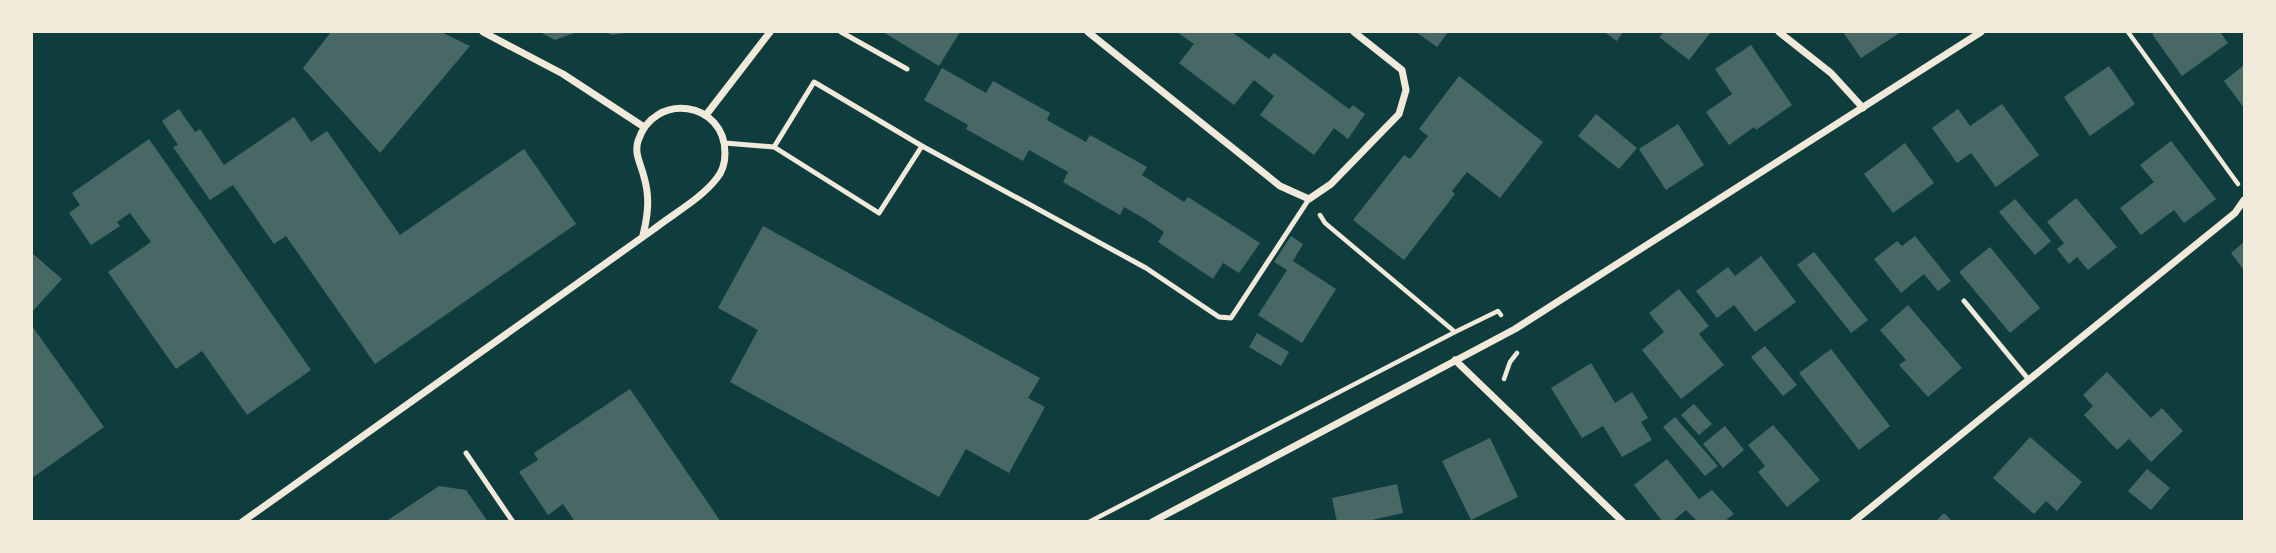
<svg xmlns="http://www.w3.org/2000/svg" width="2276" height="553" font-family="Montserrat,sans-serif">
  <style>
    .building { fill: #486865 }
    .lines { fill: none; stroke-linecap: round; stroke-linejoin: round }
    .path { stroke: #f1e9da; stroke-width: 4.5 }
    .service { stroke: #f1e9da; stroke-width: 5 }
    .minor { stroke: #f1e9da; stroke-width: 7 }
  </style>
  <rect width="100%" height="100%" fill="#0f3d3e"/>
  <!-- building -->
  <path class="building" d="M 331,32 L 441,32 L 470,46 L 380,153 L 303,68 Z
    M 540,32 L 577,32 L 555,40 Z
    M 605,32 L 625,32 L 625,33 L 612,35 Z
    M 883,32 L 960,32 L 939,66 Z
    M 1177,32 L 1232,32 L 1269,59 L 1274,53 L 1349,109 L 1353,105 L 1365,114 L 1348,139 L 1334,128 L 1314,155 L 1260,115 L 1274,96 L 1254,80 L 1234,105 L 1179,63 L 1194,44 Z
    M 1416,32 L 1448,32 L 1437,47 Z
    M 1604,32 L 1623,32 L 1617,41 Z
    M 1664,32 L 1711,32 L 1689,60 L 1659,37 Z
    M 1843,32 L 1901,32 L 1861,58 Z
    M 2156,32 L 2220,32 L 2228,43 L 2182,76 L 2152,34 Z
    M 1751,45 L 1792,105 L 1756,130 L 1754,127 L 1729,145 L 1706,112 L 1732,94 L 1715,69 Z
    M 2244,65 L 2244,108 L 2224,81 Z
    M 2109,66 L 2135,104 L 2090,136 L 2064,97 Z
    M 942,68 L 986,93 L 993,81 L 1050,113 L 1047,120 L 1086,142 L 1090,135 L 1147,167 L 1142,175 L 1184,202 L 1188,197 L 1260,243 L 1239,273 L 1223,263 L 1213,279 L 1158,242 L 1164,232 L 1145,219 L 1124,207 L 1120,215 L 1063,182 L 1068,172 L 1029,150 L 1023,161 L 966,129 L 968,125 L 924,100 Z
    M 1459,76 L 1543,142 L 1500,198 L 1467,172 L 1452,191 L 1455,194 L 1404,260 L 1353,220 L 1404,155 L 1410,159 L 1428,136 L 1419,129 Z
    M 2002,104 L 2039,155 L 1996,187 L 1971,153 L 1957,163 L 1932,128 L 1958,109 L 1970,126 Z
    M 179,109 L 195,132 L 200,129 L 224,165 L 294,117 L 311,142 L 327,131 L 400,235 L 524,149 L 576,224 L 375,364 L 286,236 L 274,244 L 233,185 L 210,200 L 173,147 L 178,145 L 162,121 Z
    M 1596,114 L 1637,148 L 1619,169 L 1578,136 Z
    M 1678,124 L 1704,165 L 1666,190 L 1639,149 Z
    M 149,139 L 311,370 L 247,415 L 202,351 L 176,369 L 108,272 L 151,242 L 130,213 L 117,222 L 120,226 L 91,245 L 69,213 L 80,205 L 72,193 Z
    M 2171,141 L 2216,199 L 2184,223 L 2174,210 L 2141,235 L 2120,208 L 2154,182 L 2140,165 Z
    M 1905,143 L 1934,183 L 1893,213 L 1864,174 Z
    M 2076,198 L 2117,247 L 2088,270 L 2077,257 L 2069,264 L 2057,249 L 2064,243 L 2047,222 Z
    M 2015,199 L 2051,241 L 2035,255 L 1999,212 Z
    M 763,226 L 1040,378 L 1028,398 L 1045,407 L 1009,473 L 966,449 L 939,497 L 730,382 L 758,330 L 718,308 Z
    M 1291,236 L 1303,244 L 1293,261 L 1336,289 L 1302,343 L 1258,315 L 1287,270 L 1274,262 Z
    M 1915,236 L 1951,281 L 1938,291 L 1924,274 L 1901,293 L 1874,259 L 1897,241 L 1902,246 Z
    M 2244,242 L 2244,270 L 2231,253 Z
    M 1990,247 L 2040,308 L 2010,333 L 1959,272 Z
    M 1814,252 L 1868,320 L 1851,333 L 1797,265 Z
    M 32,253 L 62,279 L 32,312 Z
    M 1761,256 L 1796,302 L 1755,332 L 1734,305 L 1717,318 L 1696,291 L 1728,267 L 1735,276 Z
    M 1679,289 L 1709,326 L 1699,334 L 1724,365 L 1681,399 L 1642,350 L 1664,332 L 1649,313 Z
    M 1908,305 L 1962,368 L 1928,397 L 1899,365 L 1906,360 L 1880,330 Z
    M 32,326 L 104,427 L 32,478 Z
    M 1257,333 L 1289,352 L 1281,366 L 1249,347 Z
    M 1765,346 L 1797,385 L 1783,396 L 1751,357 Z
    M 1831,349 L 1890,426 L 1859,450 L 1799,373 Z
    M 1591,363 L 1615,403 L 1632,392 L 1648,418 L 1641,422 L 1652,440 L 1622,457 L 1603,426 L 1582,438 L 1551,388 Z
    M 2107,372 L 2151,418 L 2162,408 L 2183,431 L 2151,462 L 2129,439 L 2117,450 L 2084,415 L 2093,406 L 2083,395 Z
    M 630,389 L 721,522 L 575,522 L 563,504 L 548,515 L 519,472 L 538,460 L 534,453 Z
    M 1694,404 L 1712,424 L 1699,435 L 1681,415 Z
    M 1675,417 L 1718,466 L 1705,476 L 1663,427 Z
    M 1773,425 L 1820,480 L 1787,507 L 1758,472 L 1765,466 L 1748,445 Z
    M 1725,426 L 1744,450 L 1723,468 L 1703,444 Z
    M 2030,437 L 2082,482 L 2057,511 L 2046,501 L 2034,514 L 1993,478 Z
    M 1490,438 L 1518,497 L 1471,520 L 1442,461 Z
    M 1667,459 L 1699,499 L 1712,490 L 1734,514 L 1727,519 L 1729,522 L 1698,522 L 1686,510 L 1672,522 L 1663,522 L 1634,485 Z
    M 2147,469 L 2170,488 L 2151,510 L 2128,491 Z
    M 1397,484 L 1403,513 L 1363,522 L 1337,522 L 1332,498 Z
    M 439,486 L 466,490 L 488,522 L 385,522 Z
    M 1944,513 L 1953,522 L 1935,522 Z"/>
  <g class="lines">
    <!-- path -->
    <path class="path" d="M 2128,32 L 2238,184
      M 1320,215 L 1325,223 L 1455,332 L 1498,311 L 1501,315
      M 1504,379 L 1510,362 L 1517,353
      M 1089,522 L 1455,332"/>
    <!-- service -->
    <path class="service" d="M 841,32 L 907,69
      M 725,143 L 774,147 L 814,82 L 922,146 L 1146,268 L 1219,317 L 1231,318 L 1309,199
      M 774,147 L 879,213 L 922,146
      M 1964,301 L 2029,380
      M 466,453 L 513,522"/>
    <!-- minor -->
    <path class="minor" d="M 483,32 L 563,74 L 644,127
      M 1088,32 L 1280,186 L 1309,199 L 1331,184 L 1399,114 L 1406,90 L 1402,70 L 1354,32
      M 1779,32 L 1831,73 L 1863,108
      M 706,115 L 770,32
      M 1455,360 L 1623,522
      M 242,522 L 654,229 C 674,213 701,199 717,178 C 722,172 725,162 725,153 C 725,101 654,91 638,141 C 634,154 641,164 644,177 C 650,197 648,215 643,235
      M 1152,522 L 1515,329 L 1981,32
      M 1853,522 L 2235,213 L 2244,200"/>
  </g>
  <!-- border -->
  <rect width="2276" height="553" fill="none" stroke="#f1e9da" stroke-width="66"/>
</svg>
